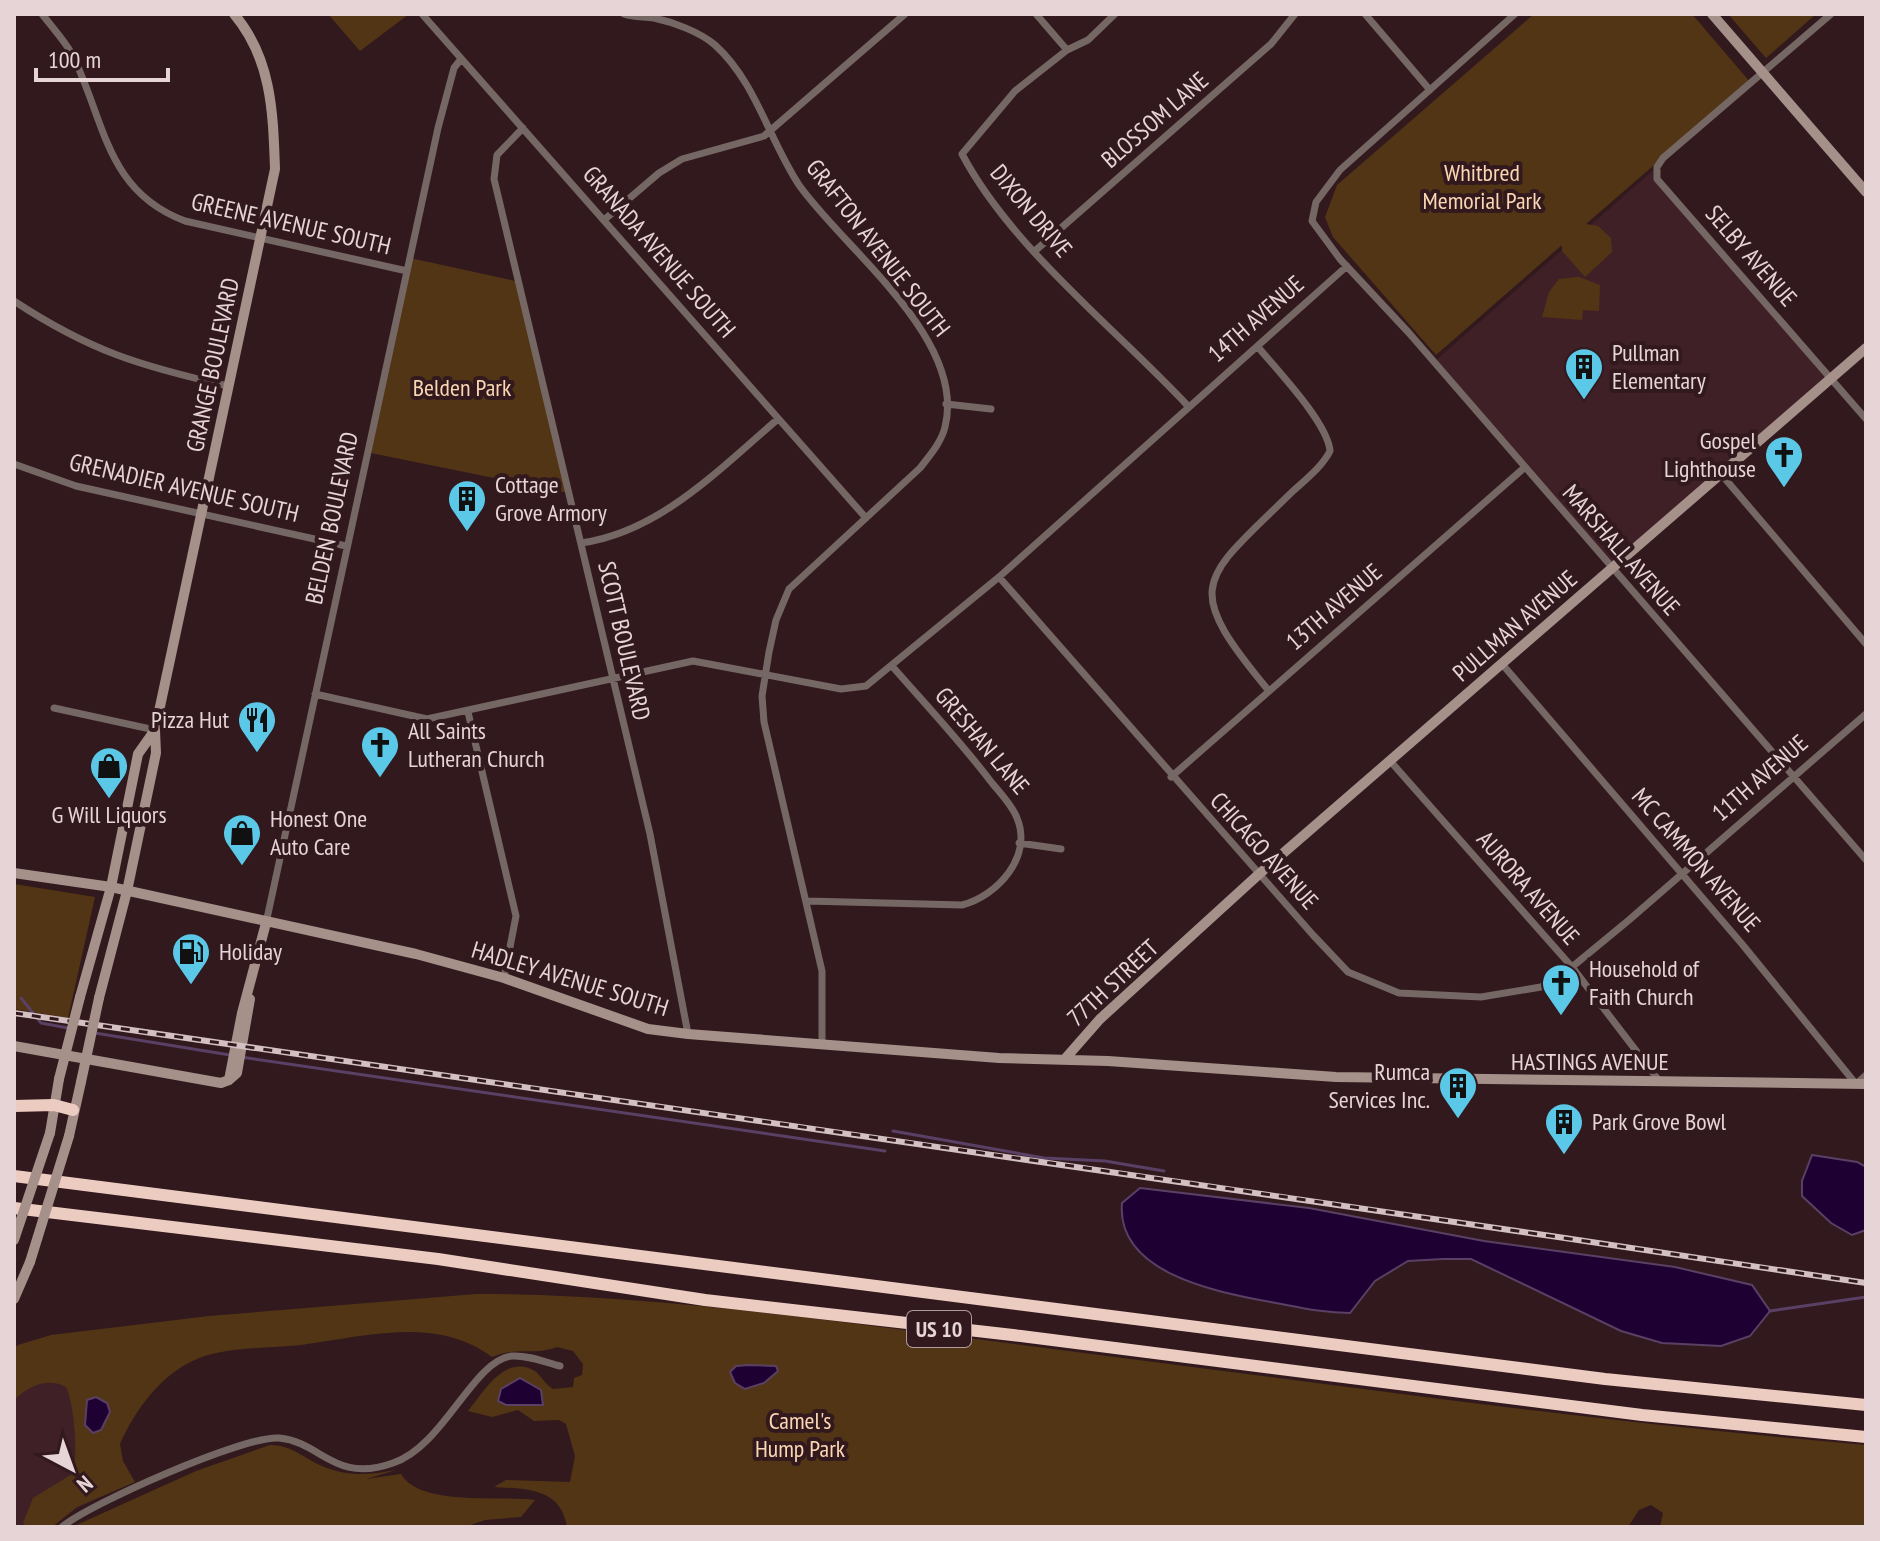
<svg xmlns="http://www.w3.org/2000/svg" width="1880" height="1541" font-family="'PT Sans Narrow',sans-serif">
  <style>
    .built { fill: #402027 }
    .green { fill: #523515 }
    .water { fill: #1e0033; stroke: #5a4064; stroke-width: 2 }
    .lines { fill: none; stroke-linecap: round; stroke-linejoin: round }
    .stream { stroke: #5a4064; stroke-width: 3 }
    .street { stroke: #756864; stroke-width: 7 }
    .secondary { stroke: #a5908a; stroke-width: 10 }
    .highway { stroke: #eccbc1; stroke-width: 12 }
    .rail-casing { stroke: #d3c0c3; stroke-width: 6 }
    .rail { stroke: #32191e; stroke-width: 3; stroke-dasharray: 9; stroke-linecap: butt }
    .secondary-bridge { stroke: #a5908a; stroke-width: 10 }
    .labels { text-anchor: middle; stroke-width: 8; stroke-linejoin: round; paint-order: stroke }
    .shield { fill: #32191e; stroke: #b09ca0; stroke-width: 2 }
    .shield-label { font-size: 22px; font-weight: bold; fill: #e6d4d7 }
    .street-label { font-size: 24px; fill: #e6d4d7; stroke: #32191e }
    .park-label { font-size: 24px; fill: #fcd7b3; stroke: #32191e }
    .poi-label { font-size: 24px; fill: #e6d4d7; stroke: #32191e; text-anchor: start }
  </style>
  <rect width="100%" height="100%" fill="#32191e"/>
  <!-- built -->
  <path class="built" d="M 1657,167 L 1656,174 L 1831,378 L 1611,569 L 1434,362 Z
    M 88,1350 L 114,1491 L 75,1509 L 52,1527 L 14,1527 L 14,1363 Z"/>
  <!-- green -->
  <path class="green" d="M 328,14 L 409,14 L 360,51 Z
    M 1534,14 L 1692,14 L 1750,82 L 1586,224 L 1598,226 L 1611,238 L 1612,252 L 1585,277 L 1562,251 L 1562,245 L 1436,355 L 1333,237 L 1325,217 L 1337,185 Z
    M 1728,14 L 1816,14 L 1766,58 Z
    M 410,258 L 520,282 L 568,493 L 366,452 Z
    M 1579,277 L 1600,285 L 1599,311 L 1583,310 L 1582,320 L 1542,317 L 1549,292 L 1559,279 Z
    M 14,884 L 95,897 L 68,1018 L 14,1009 Z
    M 476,1294 C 653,1294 832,1321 1007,1343 C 1293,1379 1579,1421 1866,1445 L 1866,1527 L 1660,1527 L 1663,1513 L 1651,1505 L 1639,1510 L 1628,1527 L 567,1527 C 561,1488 527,1489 494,1487 L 506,1480 L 570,1482 L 575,1456 L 566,1424 L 559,1420 L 534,1421 L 518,1410 L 492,1417 L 468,1411 C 483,1393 505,1353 535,1371 C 541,1376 545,1384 553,1389 L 573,1387 L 574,1378 L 582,1375 L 583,1364 L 573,1351 L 557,1347 C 535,1356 515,1346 492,1357 C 436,1315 363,1337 301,1345 C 266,1349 229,1346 197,1359 C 161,1374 135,1410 120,1444 L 123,1461 L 135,1482 L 77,1507 L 52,1527 L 26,1527 L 23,1523 L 33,1498 L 72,1474 C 79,1460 74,1401 66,1387 C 48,1377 28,1386 14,1400 L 14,1348 L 18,1345 L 51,1335 L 209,1316 Z
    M 270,1445 C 292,1445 303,1458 322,1466 C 347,1477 370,1475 396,1470 L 366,1479 L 401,1474 C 420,1507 499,1495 535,1500 L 521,1517 L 485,1520 L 465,1527 L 72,1527 L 196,1471 Z"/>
  <!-- water -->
  <path class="water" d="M 1812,1155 L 1857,1162 L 1866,1167 L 1866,1230 L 1852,1235 L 1831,1223 L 1802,1196 L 1802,1181 Z
    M 1140,1188 L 1309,1208 L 1484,1241 L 1675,1267 L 1752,1285 L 1770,1311 L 1750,1336 L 1721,1346 L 1662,1343 L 1621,1331 L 1471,1259 L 1443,1259 L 1408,1261 L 1375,1281 L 1350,1313 C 1320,1313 1294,1306 1265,1301 C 1213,1291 1116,1272 1122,1203 Z
    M 748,1365 L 776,1366 L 778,1371 L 764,1383 L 745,1389 L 735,1383 L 730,1372 L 736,1366 Z
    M 520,1378 L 541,1390 L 543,1405 L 506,1405 L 498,1401 L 501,1389 Z
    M 96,1397 L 107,1403 L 110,1412 L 101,1430 L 93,1433 L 85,1425 L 87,1400 Z"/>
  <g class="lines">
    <!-- stream -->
    <path class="stream" d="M 21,998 L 41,1023 L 68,1028
      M 95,1033 L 230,1055
      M 241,1057 L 885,1151
      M 893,1131 L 1044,1158 L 1105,1161 L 1164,1171
      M 1770,1311 L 1866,1297"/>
    <!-- street -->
    <path class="street" d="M 42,14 C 52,27 64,40 72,54 C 105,120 105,191 185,221 L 407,271
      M 422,14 L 866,518
      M 624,14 C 635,18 644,16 654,18 C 673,22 700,32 715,45 C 756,82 769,140 799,185 C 845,250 967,339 945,427 C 941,443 930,455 920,468 L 789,589 L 776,620 L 769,652 L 762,696 L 764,722 L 822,971 L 822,1044
      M 1036,14 L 1067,50
      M 1115,14 L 1088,40 L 1067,50 L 1015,91 L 962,154 C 1011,247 1115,328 1187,405
      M 1365,14 L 1430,90
      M 1515,14 L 1340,170 L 1316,202 L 1312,221 L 1340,259 L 1409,333 L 1866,860
      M 1831,14 L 1663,158 L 1657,167 L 1657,179 L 1866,419
      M 523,128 L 497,155 L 494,179 L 650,834 L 688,1034
      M 604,220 L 659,173 L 682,159 L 764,136 L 905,14
      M 1036,250 L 1271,44 L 1295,14
      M 14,301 C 90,351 140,366 228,386
      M 1258,347 C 1277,370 1328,423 1330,451 C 1322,467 1305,480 1292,492 C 1201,581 1180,584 1269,691
      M 946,404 L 991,409
      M 14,464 L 76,486 L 346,546
      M 1721,474 L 1866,644
      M 581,543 C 660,532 719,469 778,419
      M 999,577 L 1313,935 L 1348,972 L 1399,993 L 1481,997 L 1541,987 L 1572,967 L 1629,920 L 1866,714
      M 1502,664 L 1742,944 L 1856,1084 L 1866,1075
      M 315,694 L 427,719 L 693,661 L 841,689 L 866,686 L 999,577 L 1347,266
      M 54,708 L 155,730
      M 468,712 L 516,916 L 504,978
      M 1391,762 L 1572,967 L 1660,1082
      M 1171,777 L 1524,468
      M 1019,843 L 1061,849
      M 807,901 L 962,905 C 997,896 1033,857 1017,818 C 1012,805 1001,794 992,783 C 961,742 926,705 892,666
      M 266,923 L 438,128 L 454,68 L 461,59
      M 62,1527 C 89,1504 245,1435 279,1438 C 322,1442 334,1484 393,1463 C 444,1446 473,1360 512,1356 C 528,1355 545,1362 560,1366"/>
    <!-- secondary -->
    <path class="secondary" d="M 1712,14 L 1866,192
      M 14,873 L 111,887 L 416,954 L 504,978 L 648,1029 L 688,1034 L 999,1058 L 1108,1061 L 1336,1077 L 1866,1084
      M 80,997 L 111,887 L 138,754 L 155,730
      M 99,998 L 127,891 L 156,753 L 155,730 L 275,169 C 273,113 272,59 234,14
      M 14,1046 L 221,1083 L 229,1080
      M 1064,1060 L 1100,1019 L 1258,875 L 1866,348
      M 229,1080 L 242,1013 L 266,923
      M 229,1080 L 237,1073 L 250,999
      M 50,1133 L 59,1079
      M 69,1136 L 81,1082
      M 14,1299 L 30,1262"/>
    <!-- highway -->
    <path class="highway" d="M 14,1106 L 54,1105 L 73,1110
      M 14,1176 L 1605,1379 L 1866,1405
      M 14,1208 L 438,1259 L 705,1300 L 1021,1336 L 1642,1415 L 1866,1437"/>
    <!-- rail casing -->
    <g class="rail-casing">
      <path id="rail" d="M 14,1013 C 631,1103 1249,1190 1866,1283"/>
    </g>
    <!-- rail -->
    <use href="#rail" class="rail"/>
    <!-- secondary-bridge -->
    <path class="secondary-bridge" d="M 59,1079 L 80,997
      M 81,1082 L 99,998
      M 14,1240 L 50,1133
      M 30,1262 L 69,1136"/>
  </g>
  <!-- icons -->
  <defs>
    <g id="building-pin" transform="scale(2)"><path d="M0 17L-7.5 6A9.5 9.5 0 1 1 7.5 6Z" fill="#5ac8e6" stroke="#32191e"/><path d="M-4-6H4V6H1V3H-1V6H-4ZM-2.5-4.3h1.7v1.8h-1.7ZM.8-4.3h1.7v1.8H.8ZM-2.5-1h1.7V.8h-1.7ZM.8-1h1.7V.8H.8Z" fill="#111"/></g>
    <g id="church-pin" transform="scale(2)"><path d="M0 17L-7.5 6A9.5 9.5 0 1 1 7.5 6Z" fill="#5ac8e6" stroke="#32191e"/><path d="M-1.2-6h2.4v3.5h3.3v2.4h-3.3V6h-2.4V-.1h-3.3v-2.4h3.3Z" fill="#111"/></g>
    <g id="restaurant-pin" transform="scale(2)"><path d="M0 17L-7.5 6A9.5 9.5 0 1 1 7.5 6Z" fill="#5ac8e6" stroke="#32191e"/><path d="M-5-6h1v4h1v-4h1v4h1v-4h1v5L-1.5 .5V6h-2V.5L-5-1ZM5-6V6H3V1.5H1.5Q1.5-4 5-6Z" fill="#111"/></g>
    <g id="shop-pin" transform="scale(2)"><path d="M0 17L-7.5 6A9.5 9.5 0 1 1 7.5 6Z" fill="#5ac8e6" stroke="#32191e"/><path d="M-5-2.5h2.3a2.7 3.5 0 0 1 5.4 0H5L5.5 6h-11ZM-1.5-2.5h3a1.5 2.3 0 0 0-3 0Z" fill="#111"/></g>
    <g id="fuel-pin" transform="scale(2)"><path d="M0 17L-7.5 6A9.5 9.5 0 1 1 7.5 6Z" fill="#5ac8e6" stroke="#32191e"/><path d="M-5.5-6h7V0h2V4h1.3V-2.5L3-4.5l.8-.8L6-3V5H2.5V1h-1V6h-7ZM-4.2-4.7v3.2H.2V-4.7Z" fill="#111"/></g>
  </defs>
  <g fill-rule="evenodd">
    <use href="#building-pin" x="1584" y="367"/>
    <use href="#church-pin" x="1784" y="455"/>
    <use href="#building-pin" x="467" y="499"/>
    <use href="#restaurant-pin" x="257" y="720"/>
    <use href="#church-pin" x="380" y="745"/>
    <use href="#shop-pin" x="109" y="766"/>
    <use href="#shop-pin" x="242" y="833"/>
    <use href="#fuel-pin" x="191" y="952"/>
    <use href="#church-pin" x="1561" y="983"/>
    <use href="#building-pin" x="1458" y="1086"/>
    <use href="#building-pin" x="1564" y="1122"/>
  </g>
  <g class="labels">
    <!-- shield labels -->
    <rect class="shield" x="907" y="1311" width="64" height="36" rx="6"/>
    <g class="shield-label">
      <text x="939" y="1337">US 10</text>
    </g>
    <!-- street labels -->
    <g class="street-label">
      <text transform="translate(1155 120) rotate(-41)" y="8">BLOSSOM LANE</text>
      <text transform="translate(1031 211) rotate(50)" y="8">DIXON DRIVE</text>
      <text transform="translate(291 224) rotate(13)" y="8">GREENE AVENUE SOUTH</text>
      <text transform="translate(878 248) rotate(52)" y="8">GRAFTON AVENUE SOUTH</text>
      <text transform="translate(659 252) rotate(49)" y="8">GRANADA AVENUE SOUTH</text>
      <text transform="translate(1751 256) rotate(49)" y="8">SELBY AVENUE</text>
      <text transform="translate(1256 319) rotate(-41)" y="8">14TH AVENUE</text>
      <text transform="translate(213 365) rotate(-78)" y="8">GRANGE BOULEVARD</text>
      <text transform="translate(184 488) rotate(13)" y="8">GRENADIER AVENUE SOUTH</text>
      <text transform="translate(332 518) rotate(-78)" y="8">BELDEN BOULEVARD</text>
      <text transform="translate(1621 550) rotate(49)" y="8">MARSHALL AVENUE</text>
      <text transform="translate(1334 607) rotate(-41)" y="8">13TH AVENUE</text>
      <text transform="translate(1515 626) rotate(-41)" y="8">PULLMAN AVENUE</text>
      <text transform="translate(624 641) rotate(77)" y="8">SCOTT BOULEVARD</text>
      <text transform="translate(982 741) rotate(50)" y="8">GRESHAN LANE</text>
      <text transform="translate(1760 778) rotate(-41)" y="8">11TH AVENUE</text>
      <text transform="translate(1264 851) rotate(48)" y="8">CHICAGO AVENUE</text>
      <text transform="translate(1696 860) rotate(49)" y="8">MC CAMMON AVENUE</text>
      <text transform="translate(1528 888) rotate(49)" y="8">AURORA AVENUE</text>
      <text transform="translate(570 979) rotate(17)" y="8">HADLEY AVENUE SOUTH</text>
      <text transform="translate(1113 983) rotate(-43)" y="8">77TH STREET</text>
      <text x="1590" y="1070">HASTINGS AVENUE</text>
    </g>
    <!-- park labels -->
    <g class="park-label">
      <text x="1482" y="181">Whitbred<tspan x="1482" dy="28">Memorial Park</tspan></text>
      <text x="462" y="396">Belden Park</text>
      <text x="800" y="1429">Camel's<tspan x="800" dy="28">Hump Park</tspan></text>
    </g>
    <!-- poi labels -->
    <g class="poi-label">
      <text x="1612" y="361">Pullman<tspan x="1612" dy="28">Elementary</tspan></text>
      <text x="1756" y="449" text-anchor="end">Gospel<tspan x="1756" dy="28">Lighthouse</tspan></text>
      <text x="495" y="493">Cottage<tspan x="495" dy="28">Grove Armory</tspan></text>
      <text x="229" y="728" text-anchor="end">Pizza Hut</text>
      <text x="408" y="739">All Saints<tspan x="408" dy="28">Lutheran Church</tspan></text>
      <text x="109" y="823" text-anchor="middle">G Will Liquors</text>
      <text x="270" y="827">Honest One<tspan x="270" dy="28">Auto Care</tspan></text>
      <text x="219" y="960">Holiday</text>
      <text x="1589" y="977">Household of<tspan x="1589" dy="28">Faith Church</tspan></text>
      <text x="1430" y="1080" text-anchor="end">Rumca<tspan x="1430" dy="28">Services Inc.</tspan></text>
      <text x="1592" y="1130">Park Grove Bowl</text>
    </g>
  </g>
  <!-- border -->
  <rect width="1880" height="1541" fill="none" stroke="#e6d4d7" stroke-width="32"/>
  <!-- north arrow -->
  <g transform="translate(72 1469) rotate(139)" stroke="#32191e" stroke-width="6" paint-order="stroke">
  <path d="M0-6L14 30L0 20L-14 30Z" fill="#e6d4d7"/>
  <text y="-12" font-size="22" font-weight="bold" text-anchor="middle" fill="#e6d4d7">N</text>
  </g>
  <!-- scale -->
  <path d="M36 68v12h132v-12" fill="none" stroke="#e6d4d7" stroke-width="4"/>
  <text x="48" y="68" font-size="24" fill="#e6d4d7" stroke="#32191e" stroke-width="6" paint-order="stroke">100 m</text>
</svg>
